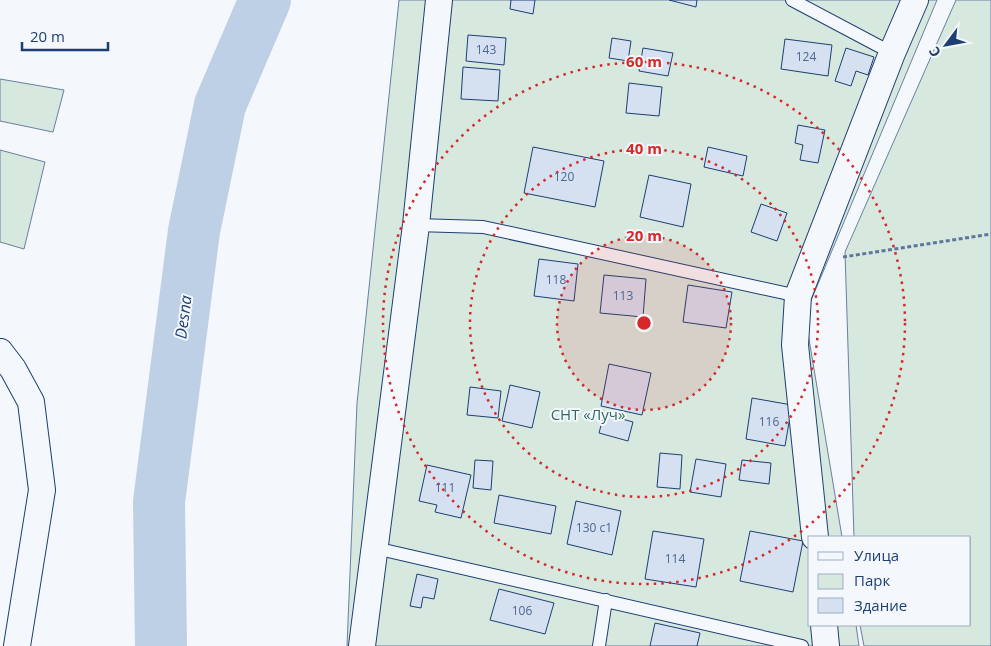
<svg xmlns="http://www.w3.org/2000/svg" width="991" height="646" font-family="'Open Sans',sans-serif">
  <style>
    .green { fill: #d7e8df; stroke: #687fa3 }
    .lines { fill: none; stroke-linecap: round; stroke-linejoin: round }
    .river { stroke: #bed0e5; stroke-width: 52 }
    .building { fill: #d5e0f0; stroke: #1d3f73 }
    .lane-casing { stroke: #1d3f73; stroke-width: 14 }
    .street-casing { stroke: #1d3f73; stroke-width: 28 }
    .path { stroke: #5e769c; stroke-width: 3; stroke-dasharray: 4 2.5; stroke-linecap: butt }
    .lane { stroke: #f4f7fb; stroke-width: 12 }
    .street { stroke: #f4f7fb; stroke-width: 26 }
    .ring { fill: none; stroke: #d62828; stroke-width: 2.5; stroke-dasharray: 2.5 5 }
    .labels { text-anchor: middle; stroke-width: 4; stroke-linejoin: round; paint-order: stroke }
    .number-label { font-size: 12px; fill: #4b6792 }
    .park-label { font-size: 15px; fill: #2c6c60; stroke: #f4f7fb }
    .water-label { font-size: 16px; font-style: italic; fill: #1d3f73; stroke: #f4f7fb }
    .centre { fill: #d62828; stroke: #f4f7fb; stroke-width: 2.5 }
    .ring-label { font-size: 15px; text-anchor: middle; font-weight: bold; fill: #d62828; stroke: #f4f7fb; stroke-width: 4; stroke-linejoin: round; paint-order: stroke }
  </style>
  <rect width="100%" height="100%" fill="#f4f7fb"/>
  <!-- green -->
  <path class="green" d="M 399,0 L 937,0 L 805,315 L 842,537 L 810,537 L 810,625 L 856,625 L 859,646 L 347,646 L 357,403 Z
    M 956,0 L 991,0 L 991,646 L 864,646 L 860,625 L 970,625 L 970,537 L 854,537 L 845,252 Z
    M 0,79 L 64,90 L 53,132 L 0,121 Z
    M 0,150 L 45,162 L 24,249 L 0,242 Z"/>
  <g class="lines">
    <!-- river -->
    <path class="river" d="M 161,646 L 159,502 L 194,231 L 220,105 L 265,0"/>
  </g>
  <!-- building -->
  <path class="building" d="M 511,0 L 535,0 L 533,14 L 510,9 Z
    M 669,0 L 697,0 L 696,7 Z
    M 468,35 L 506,38 L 504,65 L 466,61 Z
    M 612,38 L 631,41 L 628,61 L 609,58 Z
    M 785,39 L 832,45 L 828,76 L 781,69 Z
    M 643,48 L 673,53 L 668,76 L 639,71 Z
    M 846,48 L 874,57 L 868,75 L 856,71 L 851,86 L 835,81 Z
    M 463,67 L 500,70 L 498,101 L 461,99 Z
    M 629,83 L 662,87 L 659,116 L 626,113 Z
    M 798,125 L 825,130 L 818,163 L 800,160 L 803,145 L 795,143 Z
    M 533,147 L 604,161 L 595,207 L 524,193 Z
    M 708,147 L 747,156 L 743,176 L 704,167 Z
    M 649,175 L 691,184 L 683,227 L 640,217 Z
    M 761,204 L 787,213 L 777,241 L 751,232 Z
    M 539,259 L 578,264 L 574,301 L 534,296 Z
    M 604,275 L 646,279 L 643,317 L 600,313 Z
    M 688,285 L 732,292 L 726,328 L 683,322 Z
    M 609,364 L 651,373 L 642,415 L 601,406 Z
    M 510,385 L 540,392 L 532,428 L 502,421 Z
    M 470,387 L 501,391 L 498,418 L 467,415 Z
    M 752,398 L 792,405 L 785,446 L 746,439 Z
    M 604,414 L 633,422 L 628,441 L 599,433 Z
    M 660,453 L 682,455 L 680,489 L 657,487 Z
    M 696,459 L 726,464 L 721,497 L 690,492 Z
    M 475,460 L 493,461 L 491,490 L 473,488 Z
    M 742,460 L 771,463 L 769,484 L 739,480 Z
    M 427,465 L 471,475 L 461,518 L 435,512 L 437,505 L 419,501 Z
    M 499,495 L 556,506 L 551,534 L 494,523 Z
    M 576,501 L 621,511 L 612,555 L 567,544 Z
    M 653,531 L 704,539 L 696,587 L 645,579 Z
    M 750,531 L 803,541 L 793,592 L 740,581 Z
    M 417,574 L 438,579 L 434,599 L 423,597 L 421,608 L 410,606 Z
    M 499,589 L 554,603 L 545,634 L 490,620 Z
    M 655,623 L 700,633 L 697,646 L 650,646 Z"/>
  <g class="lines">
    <!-- lane casing -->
    <g class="lane-casing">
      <path id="lane" d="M 792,0 L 892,53
        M 416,225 L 483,227 L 798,296
        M 375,548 L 802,646
        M 599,646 L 606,600"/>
    </g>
    <!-- street casing -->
    <g class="street-casing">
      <path id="street" d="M 0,352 L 13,369 L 31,402 L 42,490 L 17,646
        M 815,537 L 795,345 L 798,296 L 892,53 L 915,0
        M 824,625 L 826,646
        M 362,646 L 416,225 L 439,0"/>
    </g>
    <!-- path -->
    <path class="path" d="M 843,257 L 991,234"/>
    <!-- lane -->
    <use href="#lane" class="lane"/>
    <!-- street -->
    <use href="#street" class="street"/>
  </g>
  <!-- distance rings -->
  <circle cx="644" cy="323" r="87" fill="#d62828" fill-opacity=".12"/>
  <g class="ring">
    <circle cx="644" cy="323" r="87"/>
    <circle cx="644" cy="323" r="174"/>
    <circle cx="644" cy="323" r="261"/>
  </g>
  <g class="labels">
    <!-- number labels -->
    <g class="number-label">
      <text x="486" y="54">143</text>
      <text x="806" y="61">124</text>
      <text x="564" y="181">120</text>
      <text x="556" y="284">118</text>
      <text x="623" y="300">113</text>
      <text x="769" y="426">116</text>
      <text x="445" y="492">111</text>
      <text x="594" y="532">130 с1</text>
      <text x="675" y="563">114</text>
      <text x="522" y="615">106</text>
    </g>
    <!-- park labels -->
    <g class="park-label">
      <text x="588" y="420">СНТ «Луч»</text>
    </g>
    <!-- water labels -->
    <g class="water-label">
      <text transform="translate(183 317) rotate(-83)" y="6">Desna</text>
    </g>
  </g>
  <circle cx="644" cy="323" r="8" class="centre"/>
  <g class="ring-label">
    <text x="644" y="67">60 m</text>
    <text x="644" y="154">40 m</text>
    <text x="644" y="241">20 m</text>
  </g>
  <!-- legend -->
  <rect x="808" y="536" width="162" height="90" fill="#f4f7fb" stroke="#9eadc5"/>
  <rect x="818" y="552" width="25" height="8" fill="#f4f7fb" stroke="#9eadc5"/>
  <text x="854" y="561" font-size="15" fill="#1d3f73">Улица</text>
  <rect x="818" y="574" width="25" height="15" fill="#d7e8df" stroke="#9eadc5"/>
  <text x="854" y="586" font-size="15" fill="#1d3f73">Парк</text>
  <rect x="818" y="598" width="25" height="15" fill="#d5e0f0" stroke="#9eadc5"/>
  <text x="854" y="611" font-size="15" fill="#1d3f73">Здание</text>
  <!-- north arrow -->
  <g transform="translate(946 45) rotate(238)" stroke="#f4f7fb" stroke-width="4" paint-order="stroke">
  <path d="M0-4L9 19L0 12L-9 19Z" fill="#1d3f73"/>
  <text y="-8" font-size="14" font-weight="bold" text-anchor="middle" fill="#1d3f73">С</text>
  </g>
  <!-- scale -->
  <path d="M22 42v8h86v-8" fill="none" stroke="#1d3f73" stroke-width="2.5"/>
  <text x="30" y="42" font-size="15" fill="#1d3f73" stroke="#f4f7fb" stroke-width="4" paint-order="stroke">20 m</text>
</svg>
